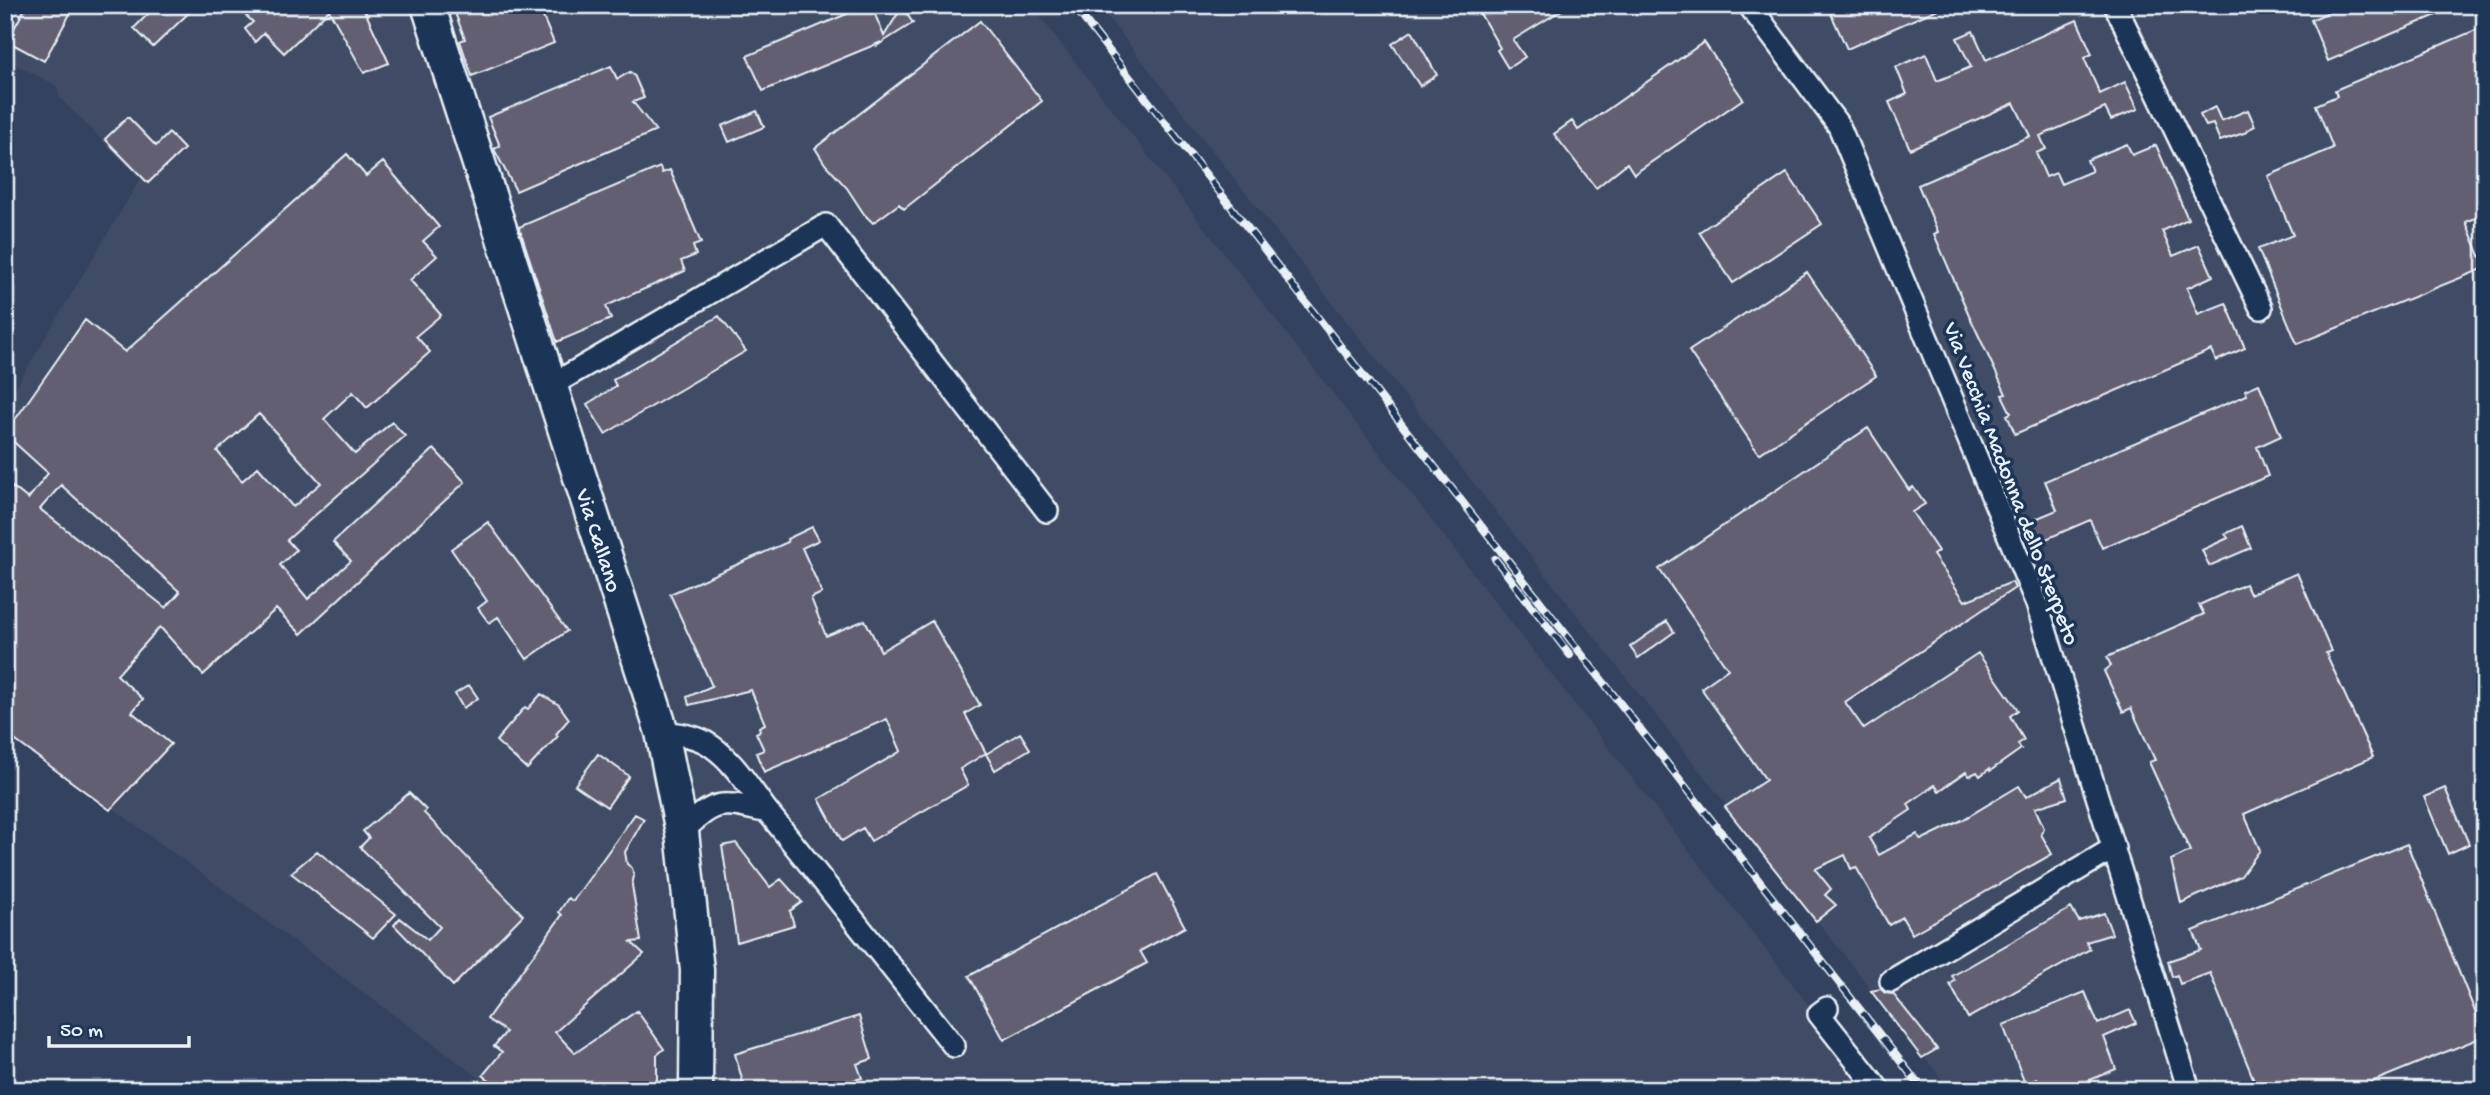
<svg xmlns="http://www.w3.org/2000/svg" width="2490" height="1095" font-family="'Gochi Hand',sans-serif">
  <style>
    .built { fill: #414b65 }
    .building { fill: #645f73; stroke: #e8f1f8; stroke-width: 2; fill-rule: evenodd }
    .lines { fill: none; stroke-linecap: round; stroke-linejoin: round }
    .street-casing { stroke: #e8f1f8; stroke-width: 26 }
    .secondary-casing { stroke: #e8f1f8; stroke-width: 37 }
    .street { stroke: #1d3557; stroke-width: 21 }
    .secondary { stroke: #1d3557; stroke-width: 32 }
    .rail-casing { stroke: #e8f1f8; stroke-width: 8 }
    .rail { stroke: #1d3557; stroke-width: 5; stroke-dasharray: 16; stroke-linecap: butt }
    .labels { text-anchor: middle; stroke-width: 7; stroke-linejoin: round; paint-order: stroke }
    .street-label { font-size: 23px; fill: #e8f1f8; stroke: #1d3557 }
  </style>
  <rect width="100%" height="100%" fill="#32425f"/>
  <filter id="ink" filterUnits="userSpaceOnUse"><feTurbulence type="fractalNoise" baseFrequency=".0143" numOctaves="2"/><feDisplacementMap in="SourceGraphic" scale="14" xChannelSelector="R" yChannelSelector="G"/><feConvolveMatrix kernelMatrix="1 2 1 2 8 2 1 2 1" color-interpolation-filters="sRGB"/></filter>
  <g filter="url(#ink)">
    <!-- built -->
    <path class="built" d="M 5,5 L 1031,5 L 1875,1090 L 496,1090 L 5,729 L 5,405 L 140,179 L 59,97 L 57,86 L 5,59 Z
      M 1098,5 L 2485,5 L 2485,1090 L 1950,1090 Z"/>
    <!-- building -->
    <path class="building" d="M 27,5 L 75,5 L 44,61 L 7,41 Z
      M 157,5 L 197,5 L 153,47 L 134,28 Z
      M 251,5 L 362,5 L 389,63 L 364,73 L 329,10 L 284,53 L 264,33 L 255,42 L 245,29 L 253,22 L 243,13 Z
      M 452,5 L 538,5 L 554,43 L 472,76 L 460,41 L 465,39 Z
      M 868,5 L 871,5 L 884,36 L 902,7 L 913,23 L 878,45 L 879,43 L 763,91 L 747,56 Z
      M 1486,5 L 1570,5 L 1513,40 L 1525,57 L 1508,68 L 1497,50 L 1500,48 L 1478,10 Z
      M 1827,5 L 1947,5 L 1847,49 Z
      M 2344,5 L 2460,5 L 2328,61 L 2311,20 Z
      M 2077,20 L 2092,54 L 2084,58 L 2100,94 L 2125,82 L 2138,109 L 2111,120 L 2105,108 L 2040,136 L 2046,149 L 2036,153 L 2046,177 L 2056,173 L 2061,184 L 2092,171 L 2087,160 L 2127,144 L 2132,155 L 2156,145 L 2188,219 L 2162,231 L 2173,256 L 2199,245 L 2213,276 L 2187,288 L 2198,314 L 2226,303 L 2245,348 L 2216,361 L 2211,350 L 2015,434 L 2007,415 L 2011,413 L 2002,395 L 2006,394 L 1969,315 L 1934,234 L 1938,232 L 1918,185 L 2030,136 L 2014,103 L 1910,149 L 1889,102 L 1907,94 L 1896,67 L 1926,54 L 1937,81 L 1971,67 L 1957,38 L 1973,31 L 1986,60 Z
      M 980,21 L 1042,101 L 904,209 L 899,204 L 873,223 L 864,214 L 847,188 L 825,164 L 815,148 Z
      M 2485,26 L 2485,214 L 2466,222 L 2485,268 L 2297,344 L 2258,249 L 2293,235 L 2268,176 L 2333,148 L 2316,105 L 2337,96 L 2335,90 Z
      M 1412,31 L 1437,75 L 1420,86 L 1392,44 Z
      M 1704,42 L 1743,99 L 1634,174 L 1627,163 L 1596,188 L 1554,134 L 1572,121 L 1578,130 Z
      M 611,66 L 617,79 L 630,72 L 634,75 L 644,98 L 633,102 L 656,131 L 516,191 L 494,149 L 500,146 L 488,117 Z
      M 2215,107 L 2221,121 L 2248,110 L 2255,126 L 2247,130 L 2247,132 L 2220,141 L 2213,124 L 2206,126 L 2200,115 Z
      M 757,111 L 764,127 L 729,142 L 722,126 Z
      M 128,117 L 156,146 L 169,133 L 184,149 L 148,183 L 105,139 Z
      M 347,154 L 366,176 L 383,162 L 439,227 L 423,241 L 437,256 L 410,280 L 441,315 L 416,336 L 430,352 L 367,408 L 353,392 L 324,419 L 355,454 L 392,422 L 405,436 L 287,540 L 296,550 L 280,565 L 308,599 L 351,561 L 333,542 L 434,449 L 465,482 L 301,634 L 276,609 L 203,675 L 160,627 L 117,675 L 143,699 L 132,712 L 171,744 L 110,810 L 5,733 L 5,497 L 13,487 L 28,499 L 48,473 L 5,434 L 85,320 L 125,352 ZM 259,414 L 321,483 L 293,507 L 258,467 L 242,481 L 217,451 ZM 61,485 L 180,592 L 166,608 L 40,509 Z
      M 660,167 L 662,173 L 670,170 L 701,243 L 693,246 L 696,255 L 681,261 L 685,271 L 606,306 L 611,319 L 557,342 L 519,227 Z
      M 1787,173 L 1822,224 L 1733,283 L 1699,232 Z
      M 1807,272 L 1876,376 L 1759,454 L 1689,351 Z
      M 719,316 L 746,351 L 605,434 L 587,404 L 616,386 L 613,380 Z
      M 2259,384 L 2281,436 L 2257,447 L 2268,476 L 2102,548 L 2090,520 L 2037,543 L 2028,522 L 2057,510 L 2045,481 L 2247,395 L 2245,390 Z
      M 1868,428 L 1909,490 L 1913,487 L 1925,504 L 1912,512 L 1938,551 L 1933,555 L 1965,601 L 2012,582 L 2015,588 L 1845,702 L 1864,729 L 1978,653 L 2018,710 L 2010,716 L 2024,740 L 2018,744 L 2021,749 L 1990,771 L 1989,769 L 1980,776 L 1977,772 L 1969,776 L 1966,772 L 1939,791 L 1935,785 L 1908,804 L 1911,810 L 1869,838 L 1879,855 L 1917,834 L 1921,840 L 1962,820 L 2019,786 L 2026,797 L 2061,778 L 2067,798 L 2035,808 L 2044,828 L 2041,834 L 2052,854 L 1912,934 L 1902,917 L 1889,925 L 1856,867 L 1851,869 L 1845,855 L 1815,869 L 1831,889 L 1825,895 L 1836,905 L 1816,921 L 1725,807 L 1766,780 L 1701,688 L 1728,669 L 1659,569 Z
      M 488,522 L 567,631 L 527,659 L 498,617 L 489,623 L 478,608 L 487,601 L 451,549 Z
      M 2242,526 L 2251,548 L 2209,566 L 2202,550 L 2228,538 L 2225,534 Z
      M 812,527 L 819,540 L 802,548 L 822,593 L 811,598 L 826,636 L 865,620 L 881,651 L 932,621 L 980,705 L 965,714 L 986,753 L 960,769 L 968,785 L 871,841 L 863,828 L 842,841 L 819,799 L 901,751 L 887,719 L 764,772 L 756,753 L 764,750 L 756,733 L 760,731 L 759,727 L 765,724 L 751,690 L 689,705 L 687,697 L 712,686 L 670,594 L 788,542 L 787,539 Z
      M 2297,573 L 2331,651 L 2326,653 L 2373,757 L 2244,814 L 2260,850 L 2241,876 L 2181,903 L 2171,860 L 2190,851 L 2149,762 L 2155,760 L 2131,708 L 2123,712 L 2104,671 L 2111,666 L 2107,657 L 2204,614 L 2199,605 L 2245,584 L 2250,594 Z
      M 1667,621 L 1674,632 L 1638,658 L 1630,647 Z
      M 469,685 L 478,698 L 463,708 L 455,694 Z
      M 541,694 L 559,705 L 569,719 L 556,734 L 558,736 L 527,769 L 496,741 L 525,707 L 528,709 Z
      M 1020,733 L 1030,749 L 995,770 L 986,754 Z
      M 598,754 L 629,776 L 607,807 L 575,785 Z
      M 2445,788 L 2469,844 L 2448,854 L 2424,797 Z
      M 409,793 L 426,810 L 424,813 L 523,915 L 453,986 L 394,925 L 400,918 L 428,940 L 440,927 L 360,847 L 369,838 L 363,831 Z
      M 635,814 L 644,819 L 625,852 L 627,864 L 632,868 L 634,876 L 632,885 L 641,941 L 631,942 L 644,954 L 555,1032 L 575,1053 L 637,1011 L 664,1049 L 657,1055 L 657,1090 L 502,1090 L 483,1075 L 502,1052 L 494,1046 L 506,1032 L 487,1019 L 562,915 L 559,912 L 568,898 L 573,901 Z
      M 736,843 L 770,887 L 781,879 L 802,902 L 790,911 L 794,925 L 737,942 L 722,846 Z
      M 2407,844 L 2485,1036 L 2352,1090 L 2258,1090 L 2210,973 L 2180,984 L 2177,975 L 2172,977 L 2168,961 L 2201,950 L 2193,931 Z
      M 317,851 L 396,914 L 373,938 L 291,873 Z
      M 1157,874 L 1185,927 L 1140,951 L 1147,963 L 1004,1040 L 969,976 Z
      M 2071,908 L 2079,921 L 2104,913 L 2112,934 L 2086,942 L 2090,949 L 1968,1018 L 1950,984 L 1955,981 L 1952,976 Z
      M 1881,989 L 1885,993 L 1893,994 L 1937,1049 L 1922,1058 L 1871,991 Z
      M 2085,992 L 2098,1024 L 2130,1010 L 2136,1023 L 2104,1037 L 2116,1069 L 2067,1090 L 2042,1090 L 2037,1079 L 2025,1084 L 2003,1025 Z
      M 859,1016 L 872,1059 L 857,1064 L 862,1078 L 854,1080 L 860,1090 L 745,1090 L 735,1054 Z"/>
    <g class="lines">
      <!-- street casing -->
      <g class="street-casing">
        <path id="street" d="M 1749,5 L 1839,126 L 2037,604 L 2189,1090
          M 2115,5 L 2261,308
          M 550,386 L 826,225 L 1047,511
          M 662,732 C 677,734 692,735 705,742 C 732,757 750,789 768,812 C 722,802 717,797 682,832
          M 768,812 L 954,1046
          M 1891,981 L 2114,848
          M 1827,1008 L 1819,1014 L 1879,1090"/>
      </g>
      <!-- secondary casing -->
      <g class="secondary-casing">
        <g id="secondary">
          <path id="s1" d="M 428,5 L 662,732 L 682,832 L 697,970 L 696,1090"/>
        </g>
      </g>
      <!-- street -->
      <use href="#street" class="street"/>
      <!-- secondary -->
      <use href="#secondary" class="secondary"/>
      <!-- rail casing -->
      <g class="rail-casing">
        <path id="rail" d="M 1073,5 L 1923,1090
          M 1495,559 L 1570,655"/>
      </g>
      <!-- rail -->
      <use href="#rail" class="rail"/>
    </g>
  </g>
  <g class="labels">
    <!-- street labels -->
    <g class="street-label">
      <text transform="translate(2013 483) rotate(69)" y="8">Via Vecchia Madonna dello Sterpeto</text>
      <text dy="8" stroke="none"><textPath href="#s1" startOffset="562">Via Callano</textPath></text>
    </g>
  </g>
  <!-- margin -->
  <rect width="2490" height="1095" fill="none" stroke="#1d3557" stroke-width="28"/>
  <rect x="14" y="14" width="2462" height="1067" fill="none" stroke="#e8f1f8" stroke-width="2.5" filter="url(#ink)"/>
  <!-- scale -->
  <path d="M49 1036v10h140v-10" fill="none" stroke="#e8f1f8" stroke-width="3.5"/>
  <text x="60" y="1036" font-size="21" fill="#e8f1f8" stroke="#1d3557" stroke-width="5" paint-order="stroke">50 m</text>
</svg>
